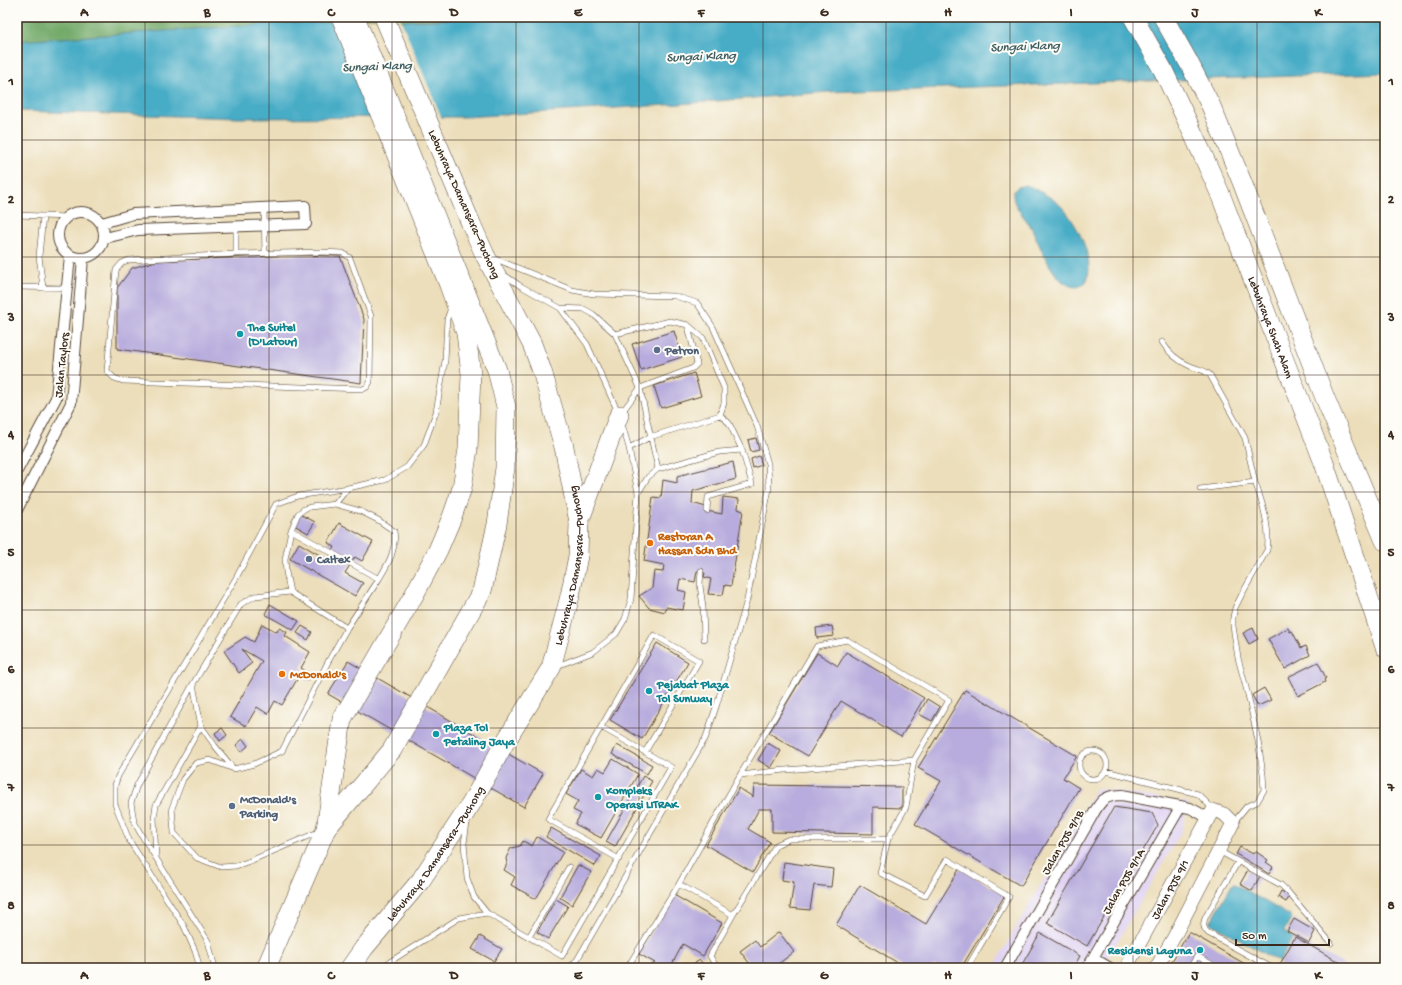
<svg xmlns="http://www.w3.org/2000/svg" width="1402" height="985" font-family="'Gochi Hand',sans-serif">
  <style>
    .built { fill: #e1d4f3 }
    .forest { fill: #71a967; stroke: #566a42 }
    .water { fill: #46acc6; stroke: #406b72 }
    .pier { fill: #ecdeba }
    .building { fill: #b7acdd }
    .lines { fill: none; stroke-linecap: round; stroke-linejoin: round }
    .service-casing { stroke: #564535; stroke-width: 6 }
    .minor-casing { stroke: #564535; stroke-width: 12 }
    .tertiary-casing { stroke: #564535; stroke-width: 14 }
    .motorway-casing { stroke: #564535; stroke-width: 20 }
    .service { stroke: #fff; stroke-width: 5 }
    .minor { stroke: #fff; stroke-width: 10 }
    .tertiary { stroke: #fff; stroke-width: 13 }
    .motorway { stroke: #fff; stroke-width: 19 }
    .grid { fill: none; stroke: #3b2a1e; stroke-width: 1; stroke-opacity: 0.55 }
    .culture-dot { fill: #0f9aa8; stroke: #fdfcf7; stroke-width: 1.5 }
    .service-dot { fill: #5c6f8a; stroke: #fdfcf7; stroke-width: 1.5 }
    .food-dot { fill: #e8710a; stroke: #fdfcf7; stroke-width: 1.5 }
    .labels { text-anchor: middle; stroke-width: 4; stroke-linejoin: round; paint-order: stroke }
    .street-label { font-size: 12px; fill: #3b2a1e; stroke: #fdfcf7 }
    .culture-label { font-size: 12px; font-weight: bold; fill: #0d838f; stroke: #fdfcf7; text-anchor: start }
    .service-label { font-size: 12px; font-weight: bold; fill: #4e5e75; stroke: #fdfcf7; text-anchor: start }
    .food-label { font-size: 12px; font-weight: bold; fill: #c56008; stroke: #fdfcf7; text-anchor: start }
    .water-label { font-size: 13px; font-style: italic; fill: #3f5e61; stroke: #fdfcf7 }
    .neatline { fill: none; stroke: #3b2a1e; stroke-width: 1.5 }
    .grid-label { font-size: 13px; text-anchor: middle; font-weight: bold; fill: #3b2a1e }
  </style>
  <rect width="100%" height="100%" fill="#fdfcf7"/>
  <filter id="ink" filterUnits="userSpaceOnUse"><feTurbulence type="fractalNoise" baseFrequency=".025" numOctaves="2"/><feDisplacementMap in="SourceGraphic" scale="8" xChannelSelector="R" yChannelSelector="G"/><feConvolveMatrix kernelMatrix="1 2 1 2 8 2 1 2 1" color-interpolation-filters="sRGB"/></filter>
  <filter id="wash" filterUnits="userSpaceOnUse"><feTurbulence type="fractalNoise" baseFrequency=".012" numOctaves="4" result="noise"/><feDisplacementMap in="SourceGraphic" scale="16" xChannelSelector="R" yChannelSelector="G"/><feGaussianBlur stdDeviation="0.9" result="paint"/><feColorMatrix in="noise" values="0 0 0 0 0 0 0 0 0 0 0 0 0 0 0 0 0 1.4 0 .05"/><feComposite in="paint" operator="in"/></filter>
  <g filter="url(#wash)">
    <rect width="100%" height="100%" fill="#ecdeba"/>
    <!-- built -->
    <path class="built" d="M 1096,788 L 1189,803 L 1181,832 L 1102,968 L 993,968 Z"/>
    <!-- forest -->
    <path class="forest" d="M 17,17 L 481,17 L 135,33 L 17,41 Z"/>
    <!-- water -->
    <path class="water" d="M 481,17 L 1385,17 L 1385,73 L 828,92 L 667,105 L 464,117 L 238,118 L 17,111 L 17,41 L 281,23 L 439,20 Z
      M 1026,185 C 1038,191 1051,196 1061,206 C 1076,221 1098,263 1085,284 C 1082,285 1078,287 1076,287 C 1053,286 1040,244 1031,227 C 1026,218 1013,207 1013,195 C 1013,188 1020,186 1026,185 Z
      M 1233,883 L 1292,917 L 1284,931 L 1293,937 L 1279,962 L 1210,923 Z"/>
    <!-- pier -->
    <path class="pier" d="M 400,18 L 442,119 L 375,119 L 333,20 Z"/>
    <g id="blocks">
      <!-- building -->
      <path class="building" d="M 294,255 L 340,256 L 364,319 L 361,383 L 117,349 L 117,288 L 132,268 L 156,261 Z
        M 674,331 L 682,357 L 641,370 L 632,344 Z
        M 694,373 L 701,396 L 661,408 L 654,386 Z
        M 756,438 L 759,450 L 751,452 L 748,440 Z
        M 759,456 L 762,465 L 753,468 L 751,459 Z
        M 733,462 L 736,479 L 693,491 L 692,503 L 706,507 L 707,511 L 722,514 L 723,497 L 739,499 L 738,509 L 743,511 L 731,586 L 725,585 L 723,595 L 708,594 L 711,579 L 704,577 L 705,573 L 697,571 L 695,582 L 680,579 L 678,590 L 686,592 L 683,610 L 666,607 L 665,612 L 649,608 L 639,596 L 652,588 L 654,571 L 663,572 L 664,565 L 644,561 L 653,497 L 661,498 L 663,480 L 677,483 L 677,476 Z
        M 300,514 L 315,522 L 308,533 L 294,525 Z
        M 339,523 L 373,542 L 362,561 L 355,557 L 345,573 L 363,583 L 355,596 L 290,559 L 299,543 L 328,560 L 335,547 L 328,543 Z
        M 270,604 L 299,621 L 293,630 L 265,614 Z
        M 262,624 L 277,632 L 279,628 L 287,632 L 285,636 L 310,652 L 301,668 L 312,675 L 308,681 L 299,676 L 282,705 L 275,701 L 268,714 L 257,707 L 246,726 L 230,717 L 262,661 L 242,649 L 252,663 L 239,673 L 224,651 L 245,637 L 254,642 Z
        M 302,626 L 312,632 L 308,640 L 297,633 Z
        M 832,626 L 834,636 L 817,638 L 816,628 Z
        M 1253,628 L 1258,639 L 1249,644 L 1243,633 Z
        M 1288,628 L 1290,632 L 1292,631 L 1301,648 L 1306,646 L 1310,655 L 1285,669 L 1268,639 Z
        M 657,643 L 688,662 L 642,739 L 610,720 Z
        M 846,652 L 924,698 L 901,737 L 841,701 L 808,756 L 769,733 L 817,653 L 838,666 Z
        M 348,661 L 543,774 L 524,807 L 328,694 Z
        M 1318,662 L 1326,678 L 1324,679 L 1325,682 L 1298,696 L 1288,677 Z
        M 1264,688 L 1271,700 L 1258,706 L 1252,695 Z
        M 965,690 L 1077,756 L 1063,778 L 1079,788 L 1021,886 L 915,824 L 941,781 L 918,768 Z
        M 927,699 L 940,707 L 932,721 L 919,714 Z
        M 222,728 L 227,735 L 220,741 L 215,733 Z
        M 243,739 L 248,746 L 241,752 L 236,745 Z
        M 768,743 L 781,751 L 771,768 L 758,760 Z
        M 617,745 L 652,765 L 647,774 L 612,754 Z
        M 613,759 L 638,774 L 601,838 L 575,824 L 581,814 L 573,810 L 578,801 L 566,794 L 581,769 L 593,776 L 598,768 L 605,772 Z
        M 643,776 L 652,781 L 615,847 L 606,842 Z
        M 754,785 L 902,787 L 902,808 L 873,807 L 873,834 L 772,832 L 772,809 L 759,809 L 748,829 L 770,842 L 753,872 L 706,845 L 739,788 L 753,797 Z
        M 1114,807 L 1152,813 L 1158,825 L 1087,946 L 1047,923 Z
        M 551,828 L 601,856 L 595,866 L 546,837 Z
        M 537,837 L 563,852 L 536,899 L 511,885 L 515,877 L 504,870 L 507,864 L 506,858 L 511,848 L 520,846 L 523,841 L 532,846 Z
        M 1240,847 L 1253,854 L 1255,851 L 1268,860 L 1266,862 L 1273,867 L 1269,874 L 1236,854 Z
        M 784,862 L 833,869 L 831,887 L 814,885 L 810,910 L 790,908 L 794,882 L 782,880 Z
        M 578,865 L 591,872 L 572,905 L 560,897 Z
        M 960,868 L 1005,895 L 961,968 L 938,968 L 934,965 L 932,968 L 906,968 L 836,925 L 860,885 L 926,924 Z
        M 1248,870 L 1260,876 L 1252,891 L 1240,884 Z
        M 1281,891 L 1290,896 L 1286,902 L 1278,897 Z
        M 674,895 L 722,923 L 703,956 L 683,944 L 671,966 L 672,968 L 647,968 L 655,963 L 639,954 Z
        M 556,899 L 568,906 L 548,939 L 537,932 Z
        M 1294,919 L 1315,931 L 1309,943 L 1287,931 Z
        M 779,932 L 794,952 L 773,968 L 753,968 L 740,951 L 755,940 L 760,947 Z
        M 1189,932 L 1252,968 L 1168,968 Z
        M 1040,933 L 1080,956 L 1073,968 L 1020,968 Z
        M 480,936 L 502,949 L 494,961 L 472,949 Z
        M 1295,937 L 1346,966 L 1345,968 L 1283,968 L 1279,966 Z
        M 700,960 L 705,968 L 687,968 Z"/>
    </g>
  </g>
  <g filter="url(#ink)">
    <use href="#blocks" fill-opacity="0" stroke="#564535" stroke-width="1"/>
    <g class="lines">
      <!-- service casing -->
      <g class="service-casing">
        <path id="service" d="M 264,208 L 265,253
          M 17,215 L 67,217
          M 321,252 L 343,253 L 350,258 L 371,316 L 370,382 L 367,387 L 363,389 L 123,381 L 114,378 L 107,371 L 116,270 L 122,263 L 129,260 L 236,254 Z
          M 236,254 L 236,226
          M 493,258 L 572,290 L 594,294 L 675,296 L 697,303 L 713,327 L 757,426 L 768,464 L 769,489 L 747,600 L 717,704 L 706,737 L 577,960 L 569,968
          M 503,274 L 519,285 L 560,308 L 587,344 L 618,412
          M 17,287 L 67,288
          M 43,288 L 39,256 L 43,216
          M 560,308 L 584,309 L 593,314 L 615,334 L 640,388 L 658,469
          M 615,334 L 670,321 L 688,325 L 703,338 L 724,388 L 724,403 L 720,415
          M 1162,342 C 1168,352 1177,360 1188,365 C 1196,369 1204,369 1210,375 L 1245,438 L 1255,482
          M 622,412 L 640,388 L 693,368 L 697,364 L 688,326
          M 629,448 L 650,437 L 720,415 L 729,423 L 742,450 L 719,452 L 658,469 L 648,477 L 638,493
          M 1200,489 L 1255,482 C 1262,501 1271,530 1267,550 L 1242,594 L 1235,608 L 1233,617 L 1233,626 L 1238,658 L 1248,695 L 1258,741 L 1263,774 L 1264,790 L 1257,802 L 1247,806 L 1233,823
          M 335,504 L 348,488
          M 707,511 L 708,497 L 752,484 L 742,450
          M 291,530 L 298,514 L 304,509 L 310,507 L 335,504 L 360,511 L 378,520 L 394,531 C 397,550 388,564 379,579
          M 701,571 L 700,585 L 703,607 L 704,639
          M 290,592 L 286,572 L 285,559 L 291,530 L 379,579 L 347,628
          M 557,666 L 593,652 L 616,634 L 625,619 L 631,599 L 638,493 L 629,448 L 622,424
          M 193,684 L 201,726 L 215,746 L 233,768
          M1079 765a14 14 0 1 1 28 0a14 14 0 1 1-28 0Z
          M 1106,771 L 1198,794 L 1213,809
          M 467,823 L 464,843 L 467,878 L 474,897 L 487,913 L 562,956 L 671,767 L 601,727
          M 888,839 L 880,873 L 925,896 L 947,859 L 1009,897 L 967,968
          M 1219,851 L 1281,885 L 1288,892 L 1331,943
          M 156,857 L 154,818 L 156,805 L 201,726
          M 619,859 L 548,819 L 654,635 L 699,661 L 645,752
          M 1238,862 L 1206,916 C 1203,923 1202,927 1208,933 L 1272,968
          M 679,884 L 733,915 L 710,956 L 717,968
          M 733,915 L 776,845 L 789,839 L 888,839 L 906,807 L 914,760
          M 529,937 L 569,867
          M 200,968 L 195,951 L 184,926 L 129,840 L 115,804 L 115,785 L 118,776 L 236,578 L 276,504 L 298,496 L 348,488 L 385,480 L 407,467 L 424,445 L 436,412 L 445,361 L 447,319 L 451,308
          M 215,968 L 208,941 L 139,831 L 134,821 L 131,803 L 137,785 L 193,684 L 241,604 L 255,596 L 290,592 L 347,628 L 329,660 L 282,751 L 254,764 L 234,769 L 210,760 L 196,763 L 183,779 L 172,808 L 174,833 L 197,858 L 221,867 L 236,866 L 250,861 L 318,832
          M 380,968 L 459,918 L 487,913
          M 627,968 L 679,884 L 740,775 L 817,646 L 847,640 L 949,700 L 914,760 L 785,770 L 740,775
          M 1190,968 L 1197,956 L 1218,968"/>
      </g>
      <!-- minor casing -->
      <g class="minor-casing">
        <path id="minor" d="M58 235a23 23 0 1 1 46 0a23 23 0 1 1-46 0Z
          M 102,223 L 133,214 L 305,206 L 306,224 L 138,230 L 105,238
          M 17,471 L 56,398 L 70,256
          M 17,510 L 71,403 L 83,258
          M 1093,958 L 1110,968
          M 1005,968 L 1091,818 C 1100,802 1103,795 1122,795 L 1190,808 L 1205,816 L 1207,823
          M 1087,968 L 1181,806"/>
      </g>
      <!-- tertiary casing -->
      <g class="tertiary-casing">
        <g id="tertiary">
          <path id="s1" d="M 1126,968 L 1213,810 L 1224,814 L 1233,823 L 1174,937 L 1156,968"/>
        </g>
      </g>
      <!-- motorway casing -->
      <g class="motorway-casing">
        <g id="motorway">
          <path id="s2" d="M 1133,17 L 1163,70 L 1191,129 L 1219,191 L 1324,463 L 1385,647"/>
          <path d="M 1163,17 L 1189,63 L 1211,106 L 1242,182 L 1325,398 L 1385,541"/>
          <path d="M 579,522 L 619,415"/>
          <path d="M 326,829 L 392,750 L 482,591 L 497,524 L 505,468 L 506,407 L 497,370 L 355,17"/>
          <path d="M 266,968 L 326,829 L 342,719 L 414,595 L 438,550 L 452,517 L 462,488 L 468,449 L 471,374 L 466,333 L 449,285 L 341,17"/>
          <path id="s3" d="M 350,968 L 364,948 L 421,880 L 471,804 L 504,744 L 551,668 L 570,596 L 578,556 L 579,522 L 564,447 L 542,371 L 532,344 L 485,255 L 472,226 L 384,17"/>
        </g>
      </g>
      <!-- service -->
      <use href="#service" class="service"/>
      <!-- minor -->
      <use href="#minor" class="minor"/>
      <!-- tertiary -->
      <use href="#tertiary" class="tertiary"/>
      <!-- motorway -->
      <use href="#motorway" class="motorway"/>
    </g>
  </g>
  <!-- grid -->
  <path class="grid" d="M 145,17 L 145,968M 269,17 L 269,968M 392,17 L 392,968M 516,17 L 516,968M 639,17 L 639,968M 763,17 L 763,968M 886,17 L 886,968M 1010,17 L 1010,968M 1133,17 L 1133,968M 1257,17 L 1257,968M 17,140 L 1385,140M 17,257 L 1385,257M 17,375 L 1385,375M 17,492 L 1385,492M 17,610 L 1385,610M 17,728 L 1385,728M 17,845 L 1385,845"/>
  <!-- markers -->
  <g class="culture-dot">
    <circle cx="240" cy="334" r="4"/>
    <circle cx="649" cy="691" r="4"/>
    <circle cx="436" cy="734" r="4"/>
    <circle cx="598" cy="797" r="4"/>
    <circle cx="1200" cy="950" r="4"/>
  </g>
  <g class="service-dot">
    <circle cx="657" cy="350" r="4"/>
    <circle cx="309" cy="559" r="4"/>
    <circle cx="232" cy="806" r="4"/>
  </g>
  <g class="food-dot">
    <circle cx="650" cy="543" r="4"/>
    <circle cx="282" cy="674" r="4"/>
  </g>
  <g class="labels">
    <!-- street labels -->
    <g class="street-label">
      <text transform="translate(465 204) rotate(66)" y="4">Lebuhraya Damansara–Puchong</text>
      <text dy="4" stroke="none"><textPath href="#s2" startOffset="340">Lebuhraya Shah Alam</textPath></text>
      <text transform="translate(61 365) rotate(-84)" y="4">Jalan Taylors</text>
      <text dy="4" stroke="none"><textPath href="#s3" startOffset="467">Lebuhraya Damansara–Puchong</textPath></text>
      <text transform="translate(1062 842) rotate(-60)" y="4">Jalan PJS 9/1B</text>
      <text dy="4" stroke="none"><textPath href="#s3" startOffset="143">Lebuhraya Damansara–Puchong</textPath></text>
      <text transform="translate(1123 881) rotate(-60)" y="4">Jalan PJS 9/1A</text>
      <text dy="4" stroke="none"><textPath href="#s1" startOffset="90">Jalan PJS 9/1</textPath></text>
    </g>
    <!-- culture labels -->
    <g class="culture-label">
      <text x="248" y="331">The Suitel<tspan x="248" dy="14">(D'Latour)</tspan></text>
      <text x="657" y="688">Pejabat Plaza<tspan x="657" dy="14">Tol Sunway</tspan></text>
      <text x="444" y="731">Plaza Tol<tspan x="444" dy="14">Petaling Jaya</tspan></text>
      <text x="606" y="794">Kompleks<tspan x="606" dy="14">Operasi LITRAK</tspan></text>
      <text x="1192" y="954" text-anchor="end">Residensi Laguna</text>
    </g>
    <!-- service labels -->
    <g class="service-label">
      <text x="665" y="354">Petron</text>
      <text x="317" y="563">Caltex</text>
      <text x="240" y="803">McDonald's<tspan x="240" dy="14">Parking</tspan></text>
    </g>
    <!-- food labels -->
    <g class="food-label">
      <text x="658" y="540">Restoran A<tspan x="658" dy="14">Hassan Sdn Bhd</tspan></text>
      <text x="290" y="678">McDonald's</text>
    </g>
    <!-- water labels -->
    <g class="water-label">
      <text transform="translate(1025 45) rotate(-2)" y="5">Sungai Klang</text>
      <text transform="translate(701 55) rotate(-2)" y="5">Sungai Klang</text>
      <text transform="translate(377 65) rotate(-2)" y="5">Sungai Klang</text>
    </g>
  </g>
  <!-- margin -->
  <rect width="1402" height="985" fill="none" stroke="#fdfcf7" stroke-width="44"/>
  <!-- scale -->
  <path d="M1236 939v6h93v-6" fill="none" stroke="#3b2a1e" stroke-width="2"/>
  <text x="1242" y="939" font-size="12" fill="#3b2a1e" stroke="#fdfcf7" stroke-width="3" paint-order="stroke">50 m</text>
  <rect x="22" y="22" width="1358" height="941" class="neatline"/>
  <g class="grid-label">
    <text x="84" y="16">A</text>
    <text x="207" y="16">B</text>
    <text x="331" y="16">C</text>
    <text x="454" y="16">D</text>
    <text x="578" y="16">E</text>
    <text x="701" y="16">F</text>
    <text x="824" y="16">G</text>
    <text x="948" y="16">H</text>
    <text x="1071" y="16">I</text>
    <text x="1195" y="16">J</text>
    <text x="1318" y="16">K</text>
    <text x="11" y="85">1</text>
    <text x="1391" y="85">1</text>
    <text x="11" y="203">2</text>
    <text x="1391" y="203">2</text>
    <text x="11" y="321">3</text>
    <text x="1391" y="321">3</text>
    <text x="11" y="438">4</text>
    <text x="1391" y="438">4</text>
    <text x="11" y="556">5</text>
    <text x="1391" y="556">5</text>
    <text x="11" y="673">6</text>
    <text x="1391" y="673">6</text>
    <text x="11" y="791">7</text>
    <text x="1391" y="791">7</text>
    <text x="11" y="909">8</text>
    <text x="1391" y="909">8</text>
    <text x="84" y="979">A</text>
    <text x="207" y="979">B</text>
    <text x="331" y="979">C</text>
    <text x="454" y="979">D</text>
    <text x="578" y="979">E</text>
    <text x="701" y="979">F</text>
    <text x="824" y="979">G</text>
    <text x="948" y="979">H</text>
    <text x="1071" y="979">I</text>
    <text x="1195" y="979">J</text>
    <text x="1318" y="979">K</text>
  </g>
</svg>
